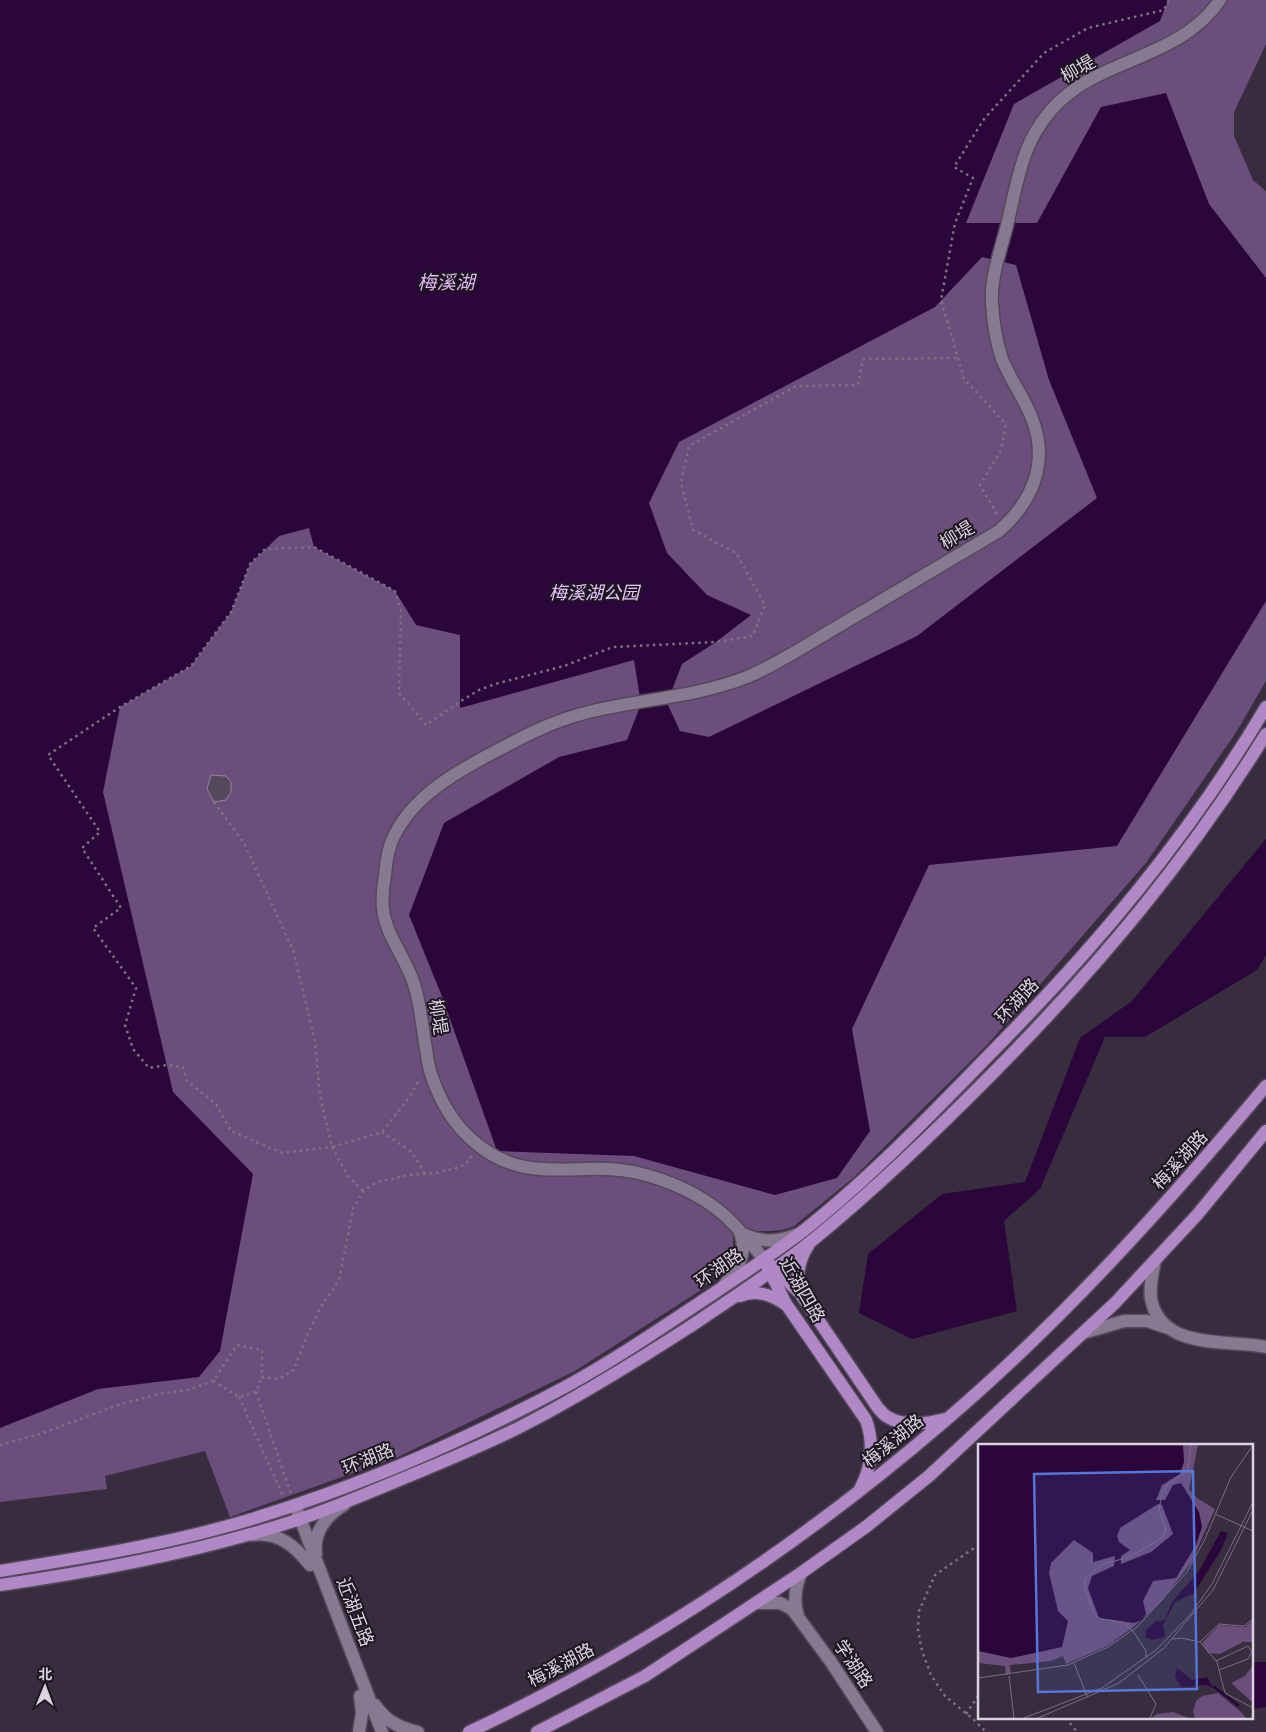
<svg xmlns="http://www.w3.org/2000/svg" width="1266" height="1732" font-family="'Libre Baskerville','Noto Sans SC',serif">
  <style>
    .green { fill: #6b4e7b }
    .water { fill: #2a063a; fill-rule: evenodd }
    .building { fill: #56495d; stroke: #94869d }
    .lines { fill: none; stroke-linecap: round; stroke-linejoin: round }
    .minor-casing { stroke: #53495a; stroke-width: 15 }
    .major-casing { stroke: #53495a; stroke-width: 15 }
    .path { stroke: #7c7282; stroke-width: 2.5; stroke-dasharray: 2.5 4; stroke-linecap: butt }
    .minor { stroke: #87798f; stroke-width: 12 }
    .major { stroke: #b088c6; stroke-width: 12 }
    .labels { text-anchor: middle; stroke-width: 4; stroke-linejoin: round; paint-order: stroke }
    .street-label { font-size: 18px; fill: #dad2df; stroke: #1d1720 }
    .park-label { font-size: 18px; font-style: italic; fill: #e8c3fe; stroke: #1d1720 }
    .water-label { font-size: 19px; font-style: italic; fill: #dcb7f2; stroke: #1d1720 }
    .inset-river { fill: none; stroke: #2a063a; stroke-width: 2.5 }
    .inset-road { fill: none; stroke: #796e7f; stroke-width: 1 }
    .view { fill: #5676da; fill-opacity: 0.15; stroke: #5676da; stroke-width: 2.5 }
    .inset-edge { fill: none; stroke: #dad2df; stroke-width: 2.5 }
  </style>
  <rect width="100%" height="100%" fill="#382c3f"/>
  <!-- green -->
  <path class="green" d="M 0,0 L 1266,0 L 1266,44 L 1234,112 L 1234,136 L 1253,180 L 1266,191 L 1266,681 L 1237,731 L 1146,863 L 988,1044 L 853,1178 L 794,1226 L 782,1230 L 769,1231 L 757,1231 L 747,1228 L 733,1237 L 733,1248 L 729,1260 L 701,1290 L 575,1371 L 398,1457 L 230,1517 L 205,1451 L 105,1476 L 107,1489 L 0,1502 Z"/>
  <!-- water -->
  <path class="water" d="M 0,0 L 1168,0 L 1160,21 L 1014,104 L 966,223 L 1037,223 L 1101,107 L 1166,93 L 1209,204 L 1266,278 L 1266,601 L 1117,846 L 929,865 L 852,1029 L 870,1131 L 837,1178 L 775,1195 L 634,1156 L 497,1151 L 441,994 L 409,915 L 444,823 L 559,757 L 627,740 L 641,704 L 634,660 L 460,708 L 460,635 L 416,625 L 395,591 L 314,547 L 309,528 L 279,536 L 250,564 L 231,612 L 191,666 L 120,707 L 103,792 L 173,1092 L 253,1174 L 220,1351 L 199,1377 L 98,1389 L 0,1428 ZM 982,257 L 1016,265 L 1049,380 L 1097,498 L 917,636 L 709,737 L 680,731 L 667,703 L 682,664 L 716,642 L 751,615 L 707,595 L 667,553 L 649,503 L 679,442 L 935,307 Z
    M 1266,839 L 1266,955 L 1257,970 L 1145,1037 L 1105,1037 L 1040,1189 L 1004,1221 L 1017,1311 L 912,1339 L 859,1313 L 868,1254 L 942,1194 L 1025,1182 L 1080,1038 L 1132,1001 Z
    M 1252,1662 L 1266,1662 L 1266,1707 L 1252,1709 Z"/>
  <!-- building -->
  <path class="building" d="M 211,775 L 226,776 L 231,782 L 231,792 L 226,800 L 214,802 L 207,789 Z"/>
  <g class="lines">
    <!-- minor casing -->
    <g class="minor-casing">
      <path id="minor" d="M 743,1234 C 762,1243 778,1242 798,1234
        M 764,1259 C 751,1244 738,1227 723,1214 C 700,1194 668,1180 638,1173 C 578,1159 525,1189 471,1139 C 453,1123 440,1100 432,1077 C 428,1066 427,1055 425,1043 C 422,1024 420,1003 414,984 C 406,958 386,936 383,909 C 382,898 383,886 385,875 C 386,862 388,848 394,836 C 414,795 458,771 496,751 C 526,735 555,720 589,712 C 642,699 696,697 747,677 C 780,663 811,642 842,624 C 894,593 946,562 999,531 C 1033,501 1050,461 1031,416 C 1023,396 1010,379 1002,359 C 996,341 993,322 992,303 C 990,278 1001,250 1007,225 C 1013,201 1017,176 1026,152 C 1038,121 1060,96 1089,80 C 1135,55 1189,46 1220,0
        M 1155,1260 C 1153,1273 1148,1290 1152,1303 C 1165,1351 1230,1339 1266,1347
        M 725,1284 C 738,1270 748,1252 740,1233
        M 1083,1333 L 1124,1321 L 1147,1321 L 1168,1328
        M 295,1505 L 382,1732
        M 253,1535 C 279,1532 295,1546 310,1565
        M 316,1554 C 313,1531 326,1516 344,1505
        M 756,1603 L 780,1603 L 792,1609 L 831,1662 L 877,1732
        M 798,1616 C 793,1601 795,1588 801,1573
        M 375,1705 C 386,1721 399,1728 418,1732
        M 359,1732 L 362,1713 L 360,1696"/>
    </g>
    <!-- major casing -->
    <g class="major-casing">
      <path id="major" d="M 769,1264 L 800,1293 L 878,1408 C 880,1410 883,1414 886,1416 C 902,1427 927,1424 945,1419
        M 767,1266 L 786,1304 L 866,1420 C 874,1442 872,1468 860,1489
        M 800,1293 C 796,1276 798,1261 808,1246
        M 740,1296 C 756,1289 771,1295 785,1304
        M 0,1571 C 81,1558 163,1545 242,1522 C 353,1489 462,1442 565,1387 C 609,1363 651,1335 693,1307 C 728,1284 764,1260 798,1235 C 867,1181 928,1118 989,1055 C 1095,948 1189,837 1266,707
        M 0,1585 C 99,1571 198,1552 294,1521 C 329,1510 363,1495 397,1481 C 438,1464 480,1447 520,1427 C 579,1397 635,1362 691,1326 C 732,1298 775,1271 814,1239 C 879,1186 940,1127 999,1067 C 1101,963 1189,858 1266,734
        M 469,1732 C 641,1651 802,1544 946,1420 C 1063,1320 1167,1204 1266,1086
        M 537,1732 L 645,1676 L 801,1573 L 867,1526 L 929,1476 L 1115,1303 L 1197,1215 L 1266,1131"/>
    </g>
    <!-- path -->
    <path class="path" d="M 997,514 L 980,485 L 1001,450 L 1006,424 L 964,379 L 941,300 L 955,223 L 973,178 L 954,167 L 984,119 L 1044,53 L 1088,28 L 1164,10 L 1169,0
      M 214,802 L 244,843 L 293,950 L 315,1041 L 320,1096 L 332,1147 L 382,1132 L 409,1098 L 419,1080
      M 382,1132 L 412,1152 L 425,1174
      M 363,1191 L 348,1176 L 332,1147 L 282,1153 L 231,1131 L 216,1104 L 187,1081 L 183,1067 L 167,1065 L 149,1068 L 133,1049 L 125,1025 L 136,988 L 93,928 L 121,908 L 82,848 L 100,832 L 48,755 L 120,707 L 191,666 L 231,612 L 250,564 L 265,549 L 314,547 L 395,591 L 401,611 L 399,693 L 426,725 L 461,701 L 479,690 L 495,684 L 564,666 L 613,647 L 716,642 L 753,636 L 765,605 L 736,553 L 693,530 L 681,483 L 689,446 L 796,386 L 858,385 L 863,359 L 958,358
      M 213,1381 L 239,1397 L 256,1392 L 262,1377
      M 256,1392 L 291,1494
      M 239,1397 L 283,1496
      M 0,1445 L 40,1434 L 115,1406 L 158,1394 L 188,1390 L 213,1381 L 237,1345 L 262,1350 L 262,1377 L 279,1379 L 294,1370 L 304,1342 L 319,1310 L 339,1280 L 353,1209 L 363,1191 L 377,1182 L 409,1175 L 437,1173 L 460,1167 L 470,1160 L 472,1155
      M 980,1548 L 974,1548 L 935,1575 L 919,1611 L 918,1630 L 922,1651 L 931,1675 L 945,1696 L 973,1719 L 986,1732
      M 966,1714 L 980,1693
      M 1066,1718 L 1077,1732"/>
    <!-- minor -->
    <use href="#minor" class="minor"/>
    <!-- major -->
    <use href="#major" class="major"/>
  </g>
  <g class="labels">
    <!-- street labels -->
    <g class="street-label">
      <text transform="translate(1078 69) rotate(-30)" y="6">柳堤</text>
      <text transform="translate(957 535) rotate(-31)" y="6">柳堤</text>
      <text transform="translate(1017 1001) rotate(-47)" y="6">环湖路</text>
      <text transform="translate(438 1017) rotate(80)" y="6">柳堤</text>
      <text transform="translate(1180 1160) rotate(-48)" y="6">梅溪湖路</text>
      <text transform="translate(719 1268) rotate(-35)" y="6">环湖路</text>
      <text transform="translate(802 1290) rotate(60)" y="6">近湖四路</text>
      <text transform="translate(893 1441) rotate(-39)" y="6">梅溪湖路</text>
      <text transform="translate(368 1459) rotate(-22)" y="6">环湖路</text>
      <text transform="translate(355 1612) rotate(69)" y="6">近湖五路</text>
      <text transform="translate(853 1664) rotate(56)" y="6">学湖路</text>
      <text transform="translate(561 1665) rotate(-28)" y="6">梅溪湖路</text>
    </g>
    <!-- park labels -->
    <g class="park-label">
      <text x="594" y="599">梅溪湖公园</text>
    </g>
    <!-- water labels -->
    <g class="water-label">
      <text x="446" y="289">梅溪湖</text>
    </g>
  </g>
  <!-- overview -->
  <g transform="translate(978 1444)">
    <rect width="275" height="275" fill="#382c3f"/>
    <path d="M 0,1 L 220,1 L 211,45 L 219,54 L 237,65 L 213,119 L 182,159 L 155,183 L 131,201 L 88,220 L 85,212 L 73,217 L 32,221 L 33,230 L 28,231 L 27,222 L 0,219 ZM 275,176 L 275,198 L 265,198 L 242,210 L 230,209 L 224,199 L 241,181 L 267,183 ZM 275,221 L 275,259 L 253,239 L 267,232 ZM 240,249 L 262,267 L 268,274 L 217,274 L 215,268 L 218,257 L 224,252 ZM 195,268 L 211,274 L 173,274 L 179,270 Z" fill="#6b4e7b"/>
    <path d="M 0,1 L 205,1 L 206,18 L 202,30 L 184,41 L 178,56 L 187,56 L 195,41 L 203,39 L 221,68 L 224,83 L 218,101 L 198,134 L 175,137 L 165,157 L 168,170 L 164,176 L 156,179 L 121,174 L 110,144 L 114,132 L 136,122 L 137,112 L 115,118 L 115,109 L 96,96 L 73,119 L 71,129 L 80,167 L 90,177 L 84,203 L 33,214 L 0,207 ZM 180,60 L 184,61 L 195,90 L 173,108 L 143,120 L 143,112 L 152,106 L 141,98 L 139,92 L 142,84 ZM 243,87 L 250,89 L 243,106 L 216,149 L 197,158 L 185,181 L 187,193 L 174,196 L 167,193 L 168,186 L 177,178 L 187,176 L 194,158 L 221,127 ZM 199,224 L 214,236 L 229,233 L 235,244 L 229,241 L 204,243 L 197,234 Z" fill="#2a063a" fill-rule="evenodd"/>
    <path class="inset-river" d="M 235,242 L 261,262"/>
    <path class="inset-road" d="M 237,70 L 275,87M 155,187 L 144,178 L 123,175 L 116,170 L 107,145 L 107,135 L 125,120 L 152,113 L 185,93 L 188,84 L 181,66 L 184,50 L 190,40 L 210,26 L 213,1M 155,187 L 168,207 L 168,214M 195,195 L 203,194 L 222,198 L 239,218 L 247,249 L 275,264M 222,198 L 241,180 L 266,182 L 275,175M 238,217 L 270,202 L 274,208 L 270,215 L 241,226M 96,219 L 109,252M 160,231 L 178,260 L 172,274M 31,232 L 36,274M 0,234 L 90,221 L 130,203 L 159,183 L 209,128 L 227,95 L 253,33 L 275,1M 46,274 L 124,244 L 178,206 L 212,171 L 234,140 L 275,58M 60,274 L 141,239 L 186,204 L 235,146 L 275,66"/>
    <path class="view" d="M 215,27 L 219,245 L 60,248 L 56,30 Z"/>
    <rect width="275" height="275" class="inset-edge"/>
  </g>
  <!-- north arrow -->
  <g transform="translate(45 1687) rotate(1)" stroke="#1d1720" stroke-width="4" paint-order="stroke">
  <path d="M0-4L9 19L0 12L-9 19Z" fill="#dad2df"/>
  <text y="-8" font-size="14" font-weight="bold" text-anchor="middle" fill="#dad2df">北</text>
  </g>
</svg>
